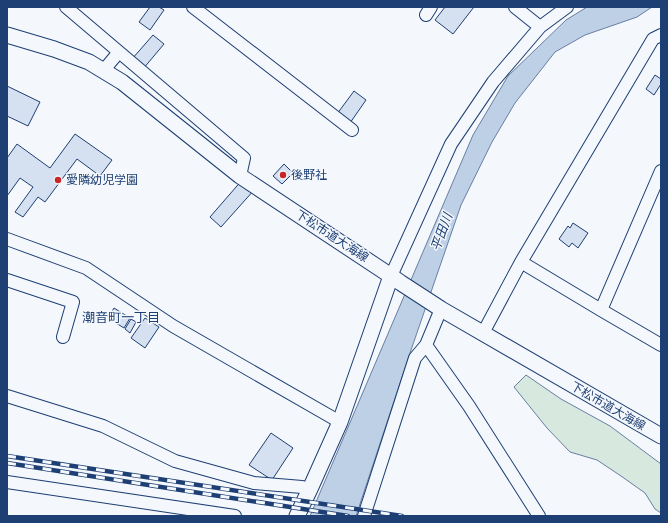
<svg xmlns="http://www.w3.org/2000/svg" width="668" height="523" font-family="'Exo 2','Noto Sans JP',sans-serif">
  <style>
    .green { fill: #d7e8df; stroke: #687fa3 }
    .water { fill: #bed0e5; stroke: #687fa3 }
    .building { fill: #d5e0f0; stroke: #1d3f73 }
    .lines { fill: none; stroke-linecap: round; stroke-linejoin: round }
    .minor-casing { stroke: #1d3f73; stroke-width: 14 }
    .tertiary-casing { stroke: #1d3f73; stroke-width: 17 }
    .minor { stroke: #f4f7fb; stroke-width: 12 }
    .tertiary { stroke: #f4f7fb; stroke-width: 15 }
    .rail-casing { stroke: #1d3f73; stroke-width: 4.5 }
    .rail { stroke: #f4f7fb; stroke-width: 3; stroke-dasharray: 9; stroke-linecap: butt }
    .poi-dot { fill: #c62828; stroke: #f4f7fb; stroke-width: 1.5 }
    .labels { text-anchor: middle; stroke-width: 3; stroke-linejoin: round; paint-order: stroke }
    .poi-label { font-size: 12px; fill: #1d3f73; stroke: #f4f7fb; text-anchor: start }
    .street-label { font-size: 12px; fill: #1d3f73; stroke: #f4f7fb }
    .water-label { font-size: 13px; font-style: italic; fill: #1d3f73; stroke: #f4f7fb }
    .neighbourhood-label { font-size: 13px; fill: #1d3f73; stroke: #f4f7fb }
  </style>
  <rect width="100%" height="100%" fill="#f4f7fb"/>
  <!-- green -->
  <path class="green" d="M 526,375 L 561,399 L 610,426 L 661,464 L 661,513 L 655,509 L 645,493 L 621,476 L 597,460 L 570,452 L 547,428 L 514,387 Z"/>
  <!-- water -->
  <path class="water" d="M 587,7 L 652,7 L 637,17 L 585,35 L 555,52 L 515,103 L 492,142 L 461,205 L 410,353 L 356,516 L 310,516 L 473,135 L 508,76 L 566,20 Z"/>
  <!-- building -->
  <path class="building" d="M 150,7 L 159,7 L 164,10 L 150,30 L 139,22 Z
    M 445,7 L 474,7 L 453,34 L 435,20 Z
    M 153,35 L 164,44 L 143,69 L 132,59 Z
    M 655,75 L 661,79 L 661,84 L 654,95 L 646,89 Z
    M 7,86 L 40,102 L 28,126 L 7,116 Z
    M 354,91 L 366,100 L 350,123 L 337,114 Z
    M 75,134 L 112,160 L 100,176 L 77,159 L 45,202 L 38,197 L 23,217 L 15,212 L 33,187 L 20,178 L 7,196 L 7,158 L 17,144 L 50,168 Z
    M 284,164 L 293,173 L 282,184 L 273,176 Z
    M 243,179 L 255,189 L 221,227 L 210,217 Z
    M 573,223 L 588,233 L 578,248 L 572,243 L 569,247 L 559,239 L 568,226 L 570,228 Z
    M 114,308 L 130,318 L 124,328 L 108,318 Z
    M 145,318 L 159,327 L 145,348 L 131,338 Z
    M 131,319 L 136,322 L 130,333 L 125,329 Z
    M 271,433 L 293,448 L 272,480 L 249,465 Z"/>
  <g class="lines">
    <!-- minor casing -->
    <g class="minor-casing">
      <path id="minor" d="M 66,7 L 244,158 L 240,176
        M 193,7 L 352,130
        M 515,7 L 540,27
        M 426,15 L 431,7
        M 661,35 L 653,39 L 521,262 L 601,310 L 661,345
        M 103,71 L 119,52
        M 7,239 L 86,268 L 173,326 L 340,422
        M 391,276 L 451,144 L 493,82 L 540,27 L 567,7
        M 7,280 L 73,302 L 63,337
        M 601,310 L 661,171
        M 483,333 L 521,262
        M 426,345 L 469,406 L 539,516
        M 7,396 L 103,426 L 175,461 L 254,483 L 302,487 L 310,489
        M 7,482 L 235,516
        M 364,516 L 415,358 L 426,345 L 441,309"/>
    </g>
    <!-- tertiary casing -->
    <g class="tertiary-casing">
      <path id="tertiary" d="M 7,35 L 54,49 L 89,62 L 122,82 L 240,176 L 391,276 L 401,283 L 441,309 L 661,436
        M 297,516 L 310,489 L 340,422 L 391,276"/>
    </g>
    <!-- minor -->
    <use href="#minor" class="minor"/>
    <!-- tertiary -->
    <use href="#tertiary" class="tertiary"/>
    <!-- rail casing -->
    <g class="rail-casing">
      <path id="rail" d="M 7,456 L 402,516
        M 7,463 L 348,516"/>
    </g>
    <!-- rail -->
    <use href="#rail" class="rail"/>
  </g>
  <!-- markers -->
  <g class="poi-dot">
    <circle cx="283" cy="175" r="4"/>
    <circle cx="58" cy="180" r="4"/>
  </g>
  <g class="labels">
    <!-- poi labels -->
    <g class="poi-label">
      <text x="291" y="179">後野社</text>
      <text x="66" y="184">愛隣幼児学園</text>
    </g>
    <!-- street labels -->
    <g class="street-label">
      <text transform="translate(332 236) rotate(33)" y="4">下松市道大海線</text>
      <text transform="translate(608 406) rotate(30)" y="4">下松市道大海線</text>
    </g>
    <!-- water labels -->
    <g class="water-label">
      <text transform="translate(441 232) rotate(-70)" y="5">平田川</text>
    </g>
    <!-- neighbourhood labels -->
    <g class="neighbourhood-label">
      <text x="121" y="322">潮音町一丁目</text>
    </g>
  </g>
  <!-- border -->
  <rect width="668" height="523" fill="none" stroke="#1d3f73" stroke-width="16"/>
</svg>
